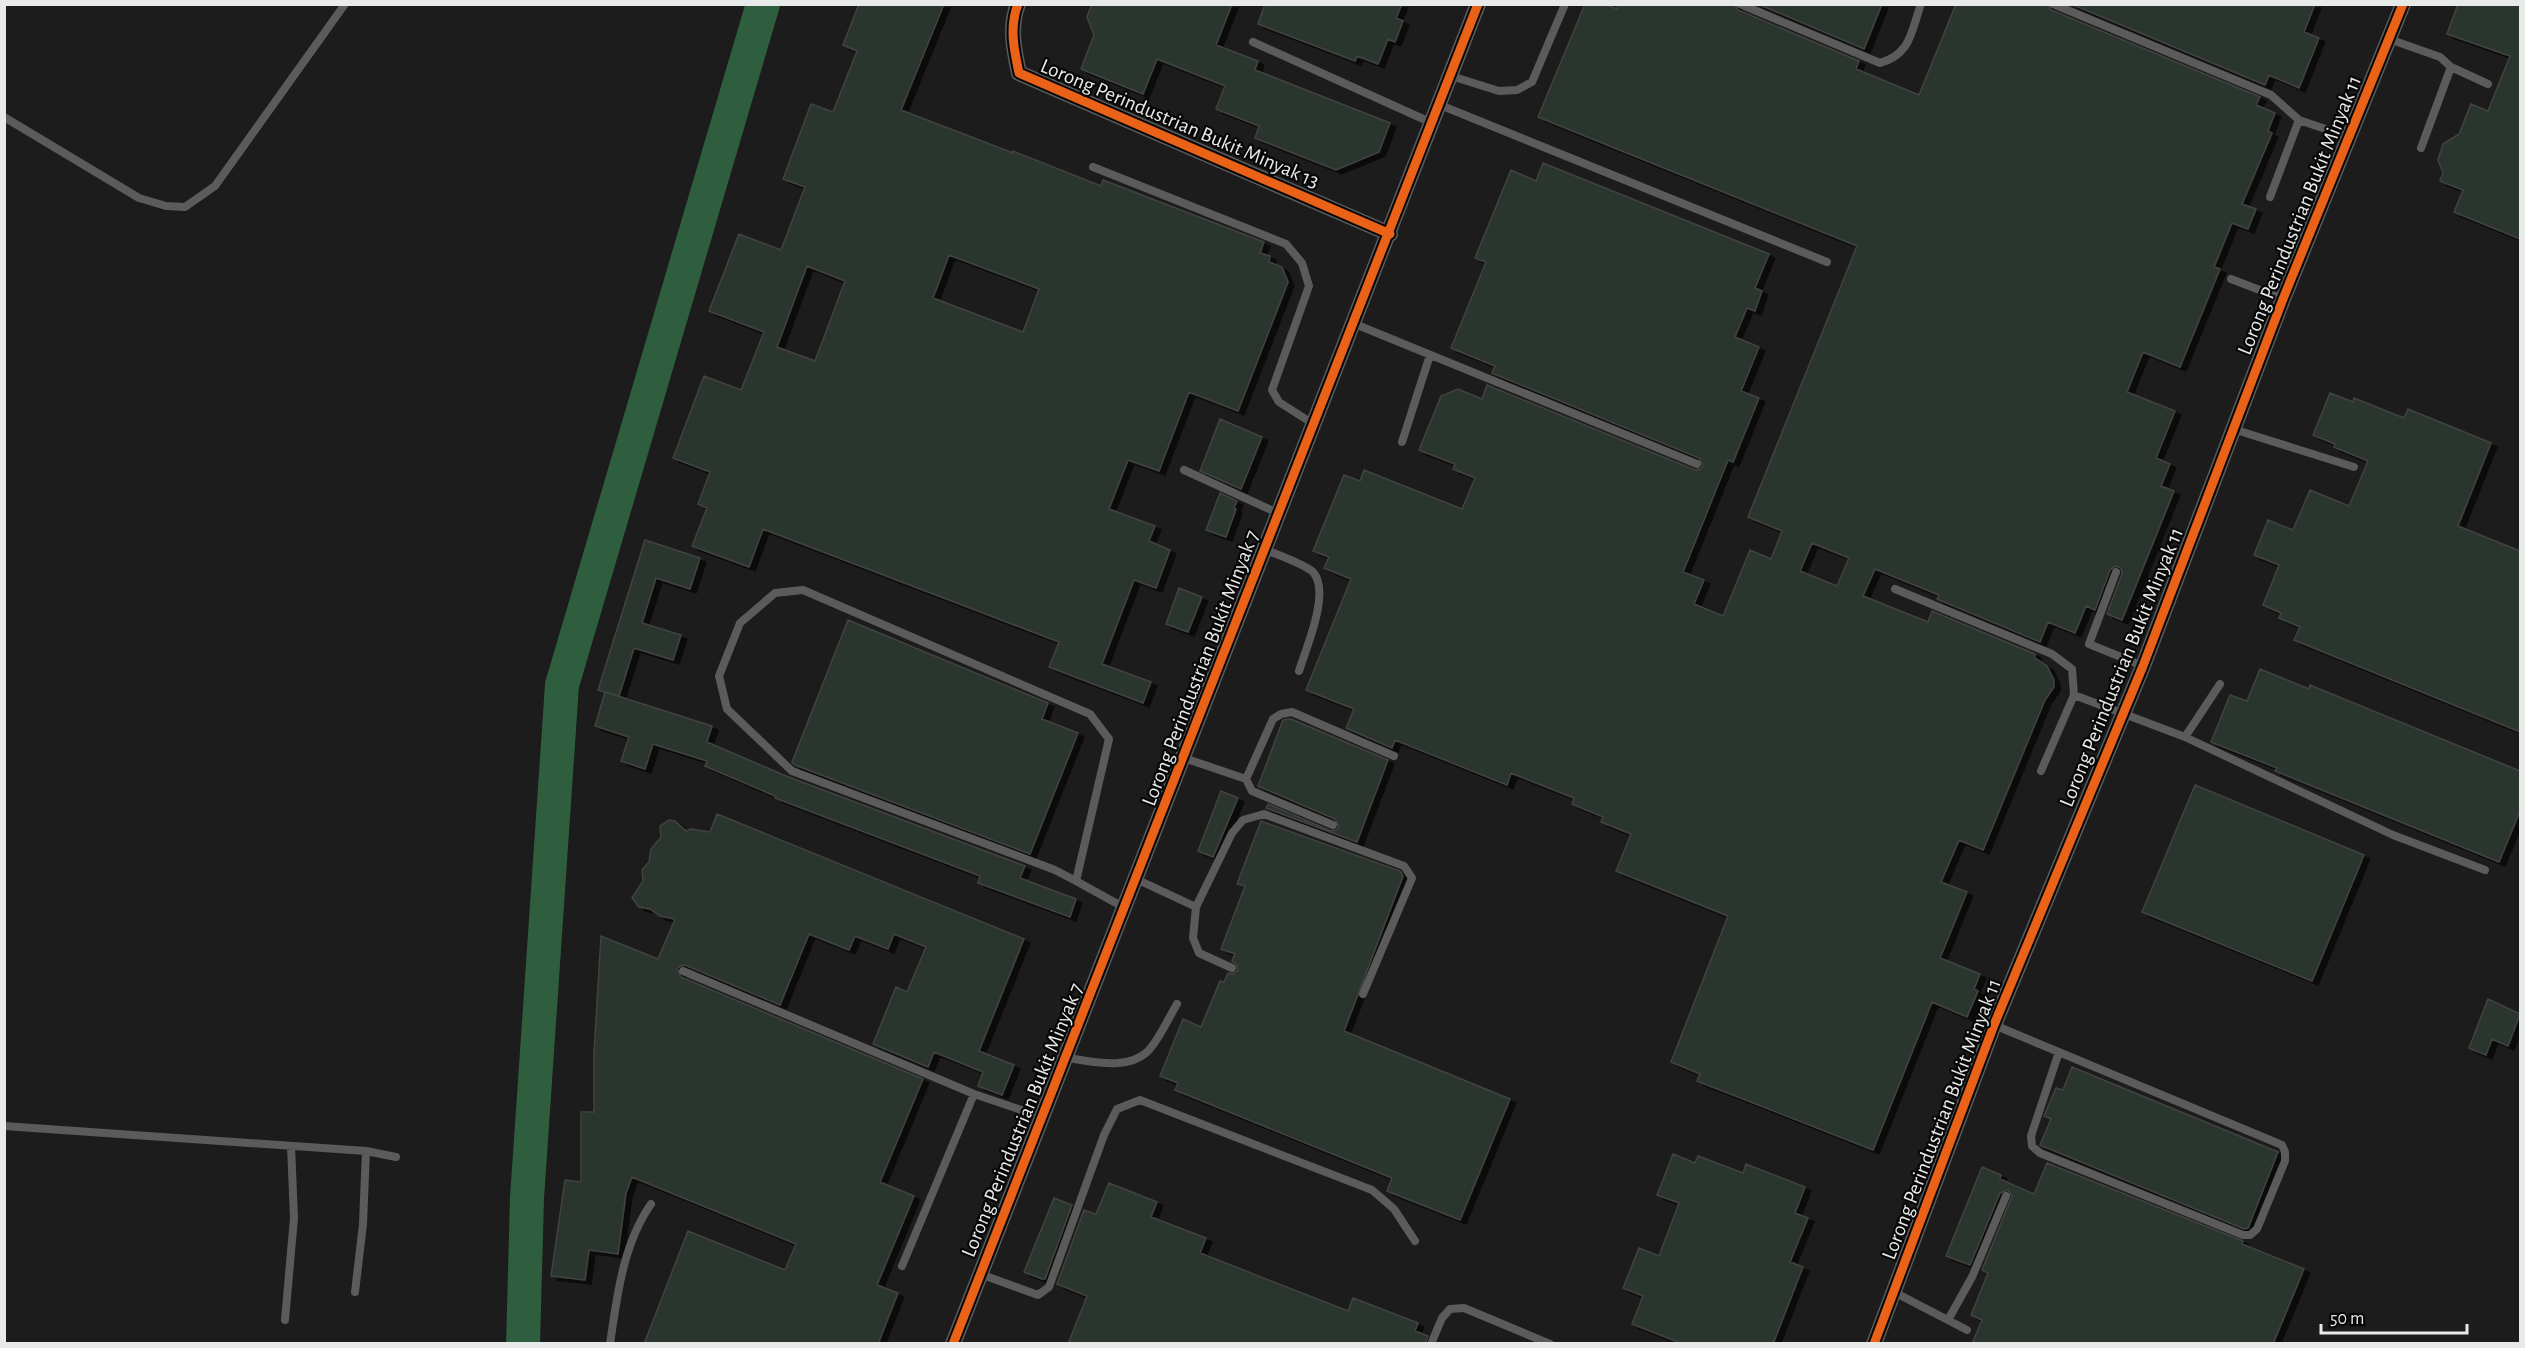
<svg xmlns="http://www.w3.org/2000/svg" width="2525" height="1348" font-family="'Alegreya Sans',sans-serif">
  <style>
    .lines { fill: none; stroke-linecap: round; stroke-linejoin: round }
    .river { stroke: #2e5e3e; stroke-width: 34 }
    .building { fill: #2b362f; stroke: #424242; stroke-width: 1.5; fill-rule: evenodd; filter: url(#shadow) }
    .service { stroke: #5b5b5b; stroke-width: 8 }
    .minor { stroke: #5b5b5b; stroke-width: 16 }
    .cycleway-casing { stroke: #060706; stroke-width: 13 }
    .cycleway { stroke: #ea6118; stroke-width: 9 }
    .labels { text-anchor: middle; stroke-width: 4.5; stroke-linejoin: round; paint-order: stroke }
    .street-label { font-size: 21px; fill: #e8eae9; stroke: #060706 }
  </style>
  <defs>
    <filter id="shadow"><feDropShadow dx="6" dy="4" stdDeviation="0" flood-color="#0009"/></filter>
  </defs>
  <rect width="100%" height="100%" fill="#1b1c1b"/>
  <g class="lines">
    <!-- river -->
    <path class="river" d="M 523,1344 L 527,1198 L 562,685 L 763,4"/>
  </g>
  <!-- building -->
  <path class="building" d="M 859,4 L 944,4 L 901,110 L 1013,153 L 1013,151 L 1101,186 L 1103,180 L 1264,242 L 1260,253 L 1270,256 L 1269,262 L 1282,267 L 1288,282 L 1238,411 L 1189,392 L 1159,471 L 1128,460 L 1109,509 L 1155,526 L 1149,541 L 1170,550 L 1156,588 L 1134,580 L 1102,664 L 1151,682 L 1143,703 L 1049,667 L 1059,642 L 763,529 L 749,567 L 692,546 L 707,508 L 698,504 L 710,472 L 673,458 L 704,376 L 741,390 L 764,332 L 709,311 L 739,234 L 781,250 L 805,187 L 783,179 L 811,104 L 833,112 L 857,51 L 843,45 ZM 949,255 L 1039,289 L 1023,332 L 933,298 ZM 807,266 L 845,281 L 815,361 L 777,347 Z
    M 1092,4 L 1232,4 L 1216,45 L 1258,61 L 1255,70 L 1390,123 L 1379,152 L 1336,170 L 1255,138 L 1259,126 L 1216,109 L 1225,86 L 1157,59 L 1143,94 L 1081,69 L 1094,35 L 1087,17 Z
    M 1265,4 L 1402,4 L 1396,18 L 1403,21 L 1395,42 L 1388,39 L 1378,64 L 1357,56 L 1355,61 L 1258,24 Z
    M 1585,4 L 1606,4 L 1617,9 L 1618,4 L 1734,4 L 1738,10 L 1859,61 L 1856,69 L 1919,95 L 1956,4 L 2047,4 L 2051,10 L 2260,97 L 2256,105 L 2275,113 L 2268,131 L 2272,133 L 2242,204 L 2256,209 L 2248,229 L 2232,223 L 2214,267 L 2220,269 L 2180,367 L 2143,352 L 2127,392 L 2175,411 L 2156,458 L 2170,464 L 2161,486 L 2174,491 L 2122,620 L 2107,614 L 2122,574 L 2121,568 L 2116,566 L 2110,570 L 2095,610 L 2086,606 L 2075,633 L 2048,622 L 2040,642 L 1937,599 L 1939,595 L 1875,569 L 1863,596 L 1928,622 L 1932,611 L 2035,654 L 2035,658 L 2047,666 L 2054,680 L 2054,687 L 2045,700 L 1983,850 L 1959,840 L 1941,882 L 1967,892 L 1940,958 L 1980,974 L 1974,989 L 1978,991 L 1967,1017 L 1932,1002 L 1873,1150 L 1697,1081 L 1700,1074 L 1671,1062 L 1728,916 L 1616,871 L 1631,834 L 1601,822 L 1603,817 L 1572,804 L 1574,798 L 1511,773 L 1507,785 L 1395,740 L 1392,748 L 1346,728 L 1354,709 L 1306,690 L 1351,579 L 1324,568 L 1329,557 L 1313,551 L 1344,475 L 1360,481 L 1364,470 L 1462,509 L 1475,478 L 1453,469 L 1455,464 L 1419,450 L 1441,396 L 1458,389 L 1482,399 L 1487,385 L 1695,470 L 1700,469 L 1703,466 L 1699,458 L 1492,373 L 1495,366 L 1451,348 L 1486,262 L 1475,258 L 1511,170 L 1536,181 L 1543,163 L 1769,254 L 1755,288 L 1762,291 L 1755,311 L 1747,308 L 1735,337 L 1759,347 L 1741,391 L 1759,398 L 1733,462 L 1728,460 L 1683,572 L 1704,580 L 1694,604 L 1723,616 L 1750,550 L 1771,559 L 1782,531 L 1748,517 L 1857,246 L 1538,117 ZM 1812,543 L 1849,558 L 1837,586 L 1800,571 Z
    M 1758,4 L 1882,4 L 1864,49 Z
    M 2071,4 L 2315,4 L 2304,32 L 2319,38 L 2299,88 L 2269,75 L 2265,85 Z
    M 2458,4 L 2520,4 L 2520,239 L 2454,212 L 2463,190 L 2440,181 L 2443,173 L 2438,160 L 2443,144 L 2459,134 L 2471,104 L 2488,111 L 2510,56 L 2447,34 Z
    M 2330,393 L 2353,402 L 2354,398 L 2404,418 L 2408,409 L 2491,443 L 2458,526 L 2520,551 L 2520,732 L 2294,640 L 2300,627 L 2279,618 L 2281,613 L 2263,605 L 2279,565 L 2254,555 L 2268,520 L 2293,530 L 2310,490 L 2349,506 L 2368,461 L 2334,447 L 2335,444 L 2313,435 Z
    M 1220,419 L 1262,437 L 1241,489 L 1200,471 Z
    M 1220,493 L 1237,501 L 1234,508 L 1236,509 L 1226,537 L 1206,530 Z
    M 645,540 L 700,558 L 690,589 L 656,578 L 642,623 L 681,635 L 673,660 L 634,648 L 619,696 L 598,690 Z
    M 1179,588 L 1202,597 L 1188,632 L 1166,624 Z
    M 848,620 L 1048,703 L 1042,719 L 1078,733 L 1030,854 L 795,765 L 792,762 Z
    M 2260,669 L 2309,689 L 2310,685 L 2520,771 L 2520,811 L 2499,862 L 2275,771 L 2277,768 L 2211,742 L 2230,695 L 2247,701 Z
    M 605,692 L 712,726 L 707,742 L 786,776 L 1025,866 L 1020,878 L 1076,899 L 1070,917 L 978,883 L 980,876 L 775,798 L 775,796 L 705,766 L 707,761 L 653,744 L 645,769 L 621,761 L 629,737 L 595,726 Z
    M 1291,719 L 1388,760 L 1357,842 L 1266,808 L 1268,804 L 1331,831 L 1336,830 L 1339,827 L 1335,819 L 1258,786 L 1283,720 Z
    M 2195,785 L 2364,855 L 2312,981 L 2142,912 Z
    M 1221,791 L 1238,798 L 1213,857 L 1198,851 Z
    M 717,814 L 1024,939 L 979,1051 L 1014,1065 L 1002,1095 L 978,1086 L 983,1072 L 934,1052 L 928,1067 L 873,1044 L 896,987 L 907,992 L 926,947 L 894,934 L 888,949 L 855,936 L 849,950 L 809,934 L 780,1005 L 685,965 L 680,966 L 677,969 L 681,977 L 923,1079 L 880,1182 L 914,1196 L 877,1285 L 898,1293 L 878,1344 L 644,1344 L 688,1231 L 785,1270 L 796,1244 L 632,1177 L 626,1193 L 618,1254 L 589,1250 L 585,1280 L 551,1276 L 565,1180 L 581,1182 L 581,1112 L 594,1112 L 594,1053 L 601,936 L 658,959 L 675,919 L 660,916 L 650,909 L 639,907 L 632,898 L 643,881 L 642,870 L 649,862 L 651,849 L 661,837 L 660,826 L 669,820 L 675,821 L 686,831 L 691,829 L 710,832 Z
    M 1261,821 L 1400,871 L 1403,876 L 1344,1031 L 1510,1099 L 1460,1220 L 1387,1191 L 1392,1178 L 1175,1090 L 1178,1083 L 1160,1076 L 1183,1019 L 1201,1027 L 1220,981 L 1224,982 L 1228,973 L 1233,974 L 1238,970 L 1237,965 L 1232,961 L 1235,954 L 1221,949 L 1245,886 L 1237,884 Z
    M 2488,999 L 2520,1014 L 2508,1046 L 2492,1039 L 2486,1055 L 2469,1048 Z
    M 2072,1067 L 2278,1152 L 2248,1228 L 2244,1229 L 2040,1145 L 2051,1119 L 2044,1116 L 2056,1088 L 2063,1090 Z
    M 1673,1154 L 1695,1163 L 1698,1156 L 1743,1173 L 1746,1164 L 1805,1187 L 1795,1213 L 1808,1218 L 1790,1262 L 1803,1267 L 1773,1344 L 1683,1344 L 1632,1324 L 1643,1296 L 1623,1288 L 1639,1248 L 1659,1256 L 1679,1203 L 1657,1195 Z
    M 2047,1163 L 2243,1241 L 2242,1244 L 2304,1269 L 2273,1344 L 1972,1344 L 1982,1320 L 1971,1315 L 1988,1273 L 1982,1270 L 2012,1196 L 2008,1190 L 2000,1193 L 1970,1265 L 1946,1256 L 1982,1167 L 2001,1175 L 2000,1179 L 2034,1194 Z
    M 1109,1183 L 1157,1202 L 1151,1217 L 1206,1238 L 1200,1253 L 1348,1311 L 1353,1298 L 1418,1323 L 1415,1331 L 1428,1336 L 1425,1344 L 1068,1344 L 1087,1296 L 1057,1284 L 1084,1210 L 1096,1214 Z
    M 1054,1198 L 1072,1205 L 1045,1279 L 1042,1279 L 1024,1272 Z"/>
  <g class="lines">
    <!-- service -->
    <path class="service" d="M 1740,4 L 1880,63 C 1911,54 1911,32 1921,4
      M 2053,4 L 2271,95 L 2299,120 L 2349,137
      M 2389,39 L 2440,57 L 2451,67 L 2488,84
      M 1253,42 L 1432,123
      M 1451,76 L 1499,91 L 1517,90 L 1532,82 L 1565,4
      M 1440,105 L 1827,262
      M 4,117 L 139,198 L 166,206 L 185,207 L 215,186 L 345,4
      M 2421,148 L 2451,67
      M 1093,167 L 1286,244 L 1302,263 L 1309,286 L 1272,390 L 1279,402 L 1315,425
      M 2270,197 L 2299,120
      M 2231,279 L 2283,299
      M 1355,324 L 1697,464
      M 2233,429 L 2354,467
      M 1402,442 L 1430,355
      M 1184,470 L 1280,514
      M 1266,550 C 1278,555 1304,564 1313,572 C 1331,592 1306,648 1299,671
      M 2116,572 L 2089,644 L 2143,666
      M 1895,589 L 2052,654 L 2072,669 L 2074,695 L 2041,771
      M 803,590 L 1090,714 L 1109,739 L 1076,881 L 1055,870 L 792,771 L 727,709 L 719,676 L 740,623 L 775,593 Z
      M 2074,695 L 2185,737 L 2393,835 L 2485,870
      M 2185,737 L 2220,684
      M 1184,758 L 1246,779 L 1273,719 L 1281,714 L 1292,712 L 1394,756
      M 1246,779 L 1252,791 L 1333,825
      M 1136,879 L 1196,907 L 1193,938 L 1199,953 L 1232,968
      M 1076,881 L 1125,908
      M 1196,907 L 1232,833 L 1243,820 L 1264,814 L 1404,866 L 1412,878 L 1363,994
      M 683,971 L 974,1094 L 1042,1117
      M 1994,1025 L 2282,1145 L 2285,1152 L 2285,1161 L 2257,1229 L 2250,1235 L 2243,1235 L 2040,1153 L 2032,1146 L 2031,1136 L 2059,1052
      M 1066,1058 C 1092,1061 1126,1071 1147,1052 C 1158,1042 1169,1017 1177,1004
      M 4,1126 L 366,1151 L 396,1157
      M 902,1266 L 974,1094
      M 980,1274 L 1038,1295 L 1049,1287 L 1104,1135 L 1117,1109 L 1140,1100 L 1372,1190 L 1394,1209 L 1415,1241
      M 355,1292 L 363,1224 L 366,1151
      M 1894,1292 L 1967,1330
      M 285,1320 L 294,1218 L 291,1146
      M 1948,1320 L 1972,1277 L 2006,1196
      M 610,1344 C 617,1296 623,1244 651,1204
      M 1431,1344 L 1442,1318 L 1450,1309 L 1464,1308 L 1550,1344"/>
    <!-- minor -->
    <path class="minor" d="M 1018,4 C 1009,27 1014,50 1019,73 L 1390,234
      M 953,1344 L 1478,4
      M 1874,1344 L 1994,1025 L 2143,666 L 2283,299 L 2403,4"/>
    <!-- cycleway casing -->
    <g class="cycleway-casing">
      <path id="cycleway" d="M 1018,4 C 1009,27 1014,50 1019,73 L 1390,234
        M 953,1344 L 1478,4
        M 1874,1344 L 1994,1025 L 2143,666 L 2283,299 L 2403,4"/>
    </g>
    <!-- cycleway -->
    <use href="#cycleway" class="cycleway"/>
  </g>
  <g class="labels">
    <!-- street labels -->
    <g class="street-label">
      <text transform="translate(1180 123) rotate(23)" y="7">Lorong Perindustrian Bukit Minyak 13</text>
      <text transform="translate(2299 215) rotate(-68)" y="7">Lorong Perindustrian Bukit Minyak 11</text>
      <text transform="translate(2121 667) rotate(-68)" y="7">Lorong Perindustrian Bukit Minyak 11</text>
      <text transform="translate(1200 668) rotate(-69)" y="7">Lorong Perindustrian Bukit Minyak 7</text>
      <text transform="translate(1941 1119) rotate(-69)" y="7">Lorong Perindustrian Bukit Minyak 11</text>
      <text transform="translate(1022 1120) rotate(-68)" y="7">Lorong Perindustrian Bukit Minyak 7</text>
    </g>
  </g>
  <!-- border -->
  <rect width="2525" height="1348" fill="none" stroke="#e8eae9" stroke-width="12"/>
  <!-- scale -->
  <path d="M2321 1324v9h146v-9" fill="none" stroke="#e8eae9" stroke-width="3"/>
  <text x="2330" y="1324" font-size="18" fill="#e8eae9" stroke="#060706" stroke-width="4.5" paint-order="stroke">50 m</text>
</svg>
